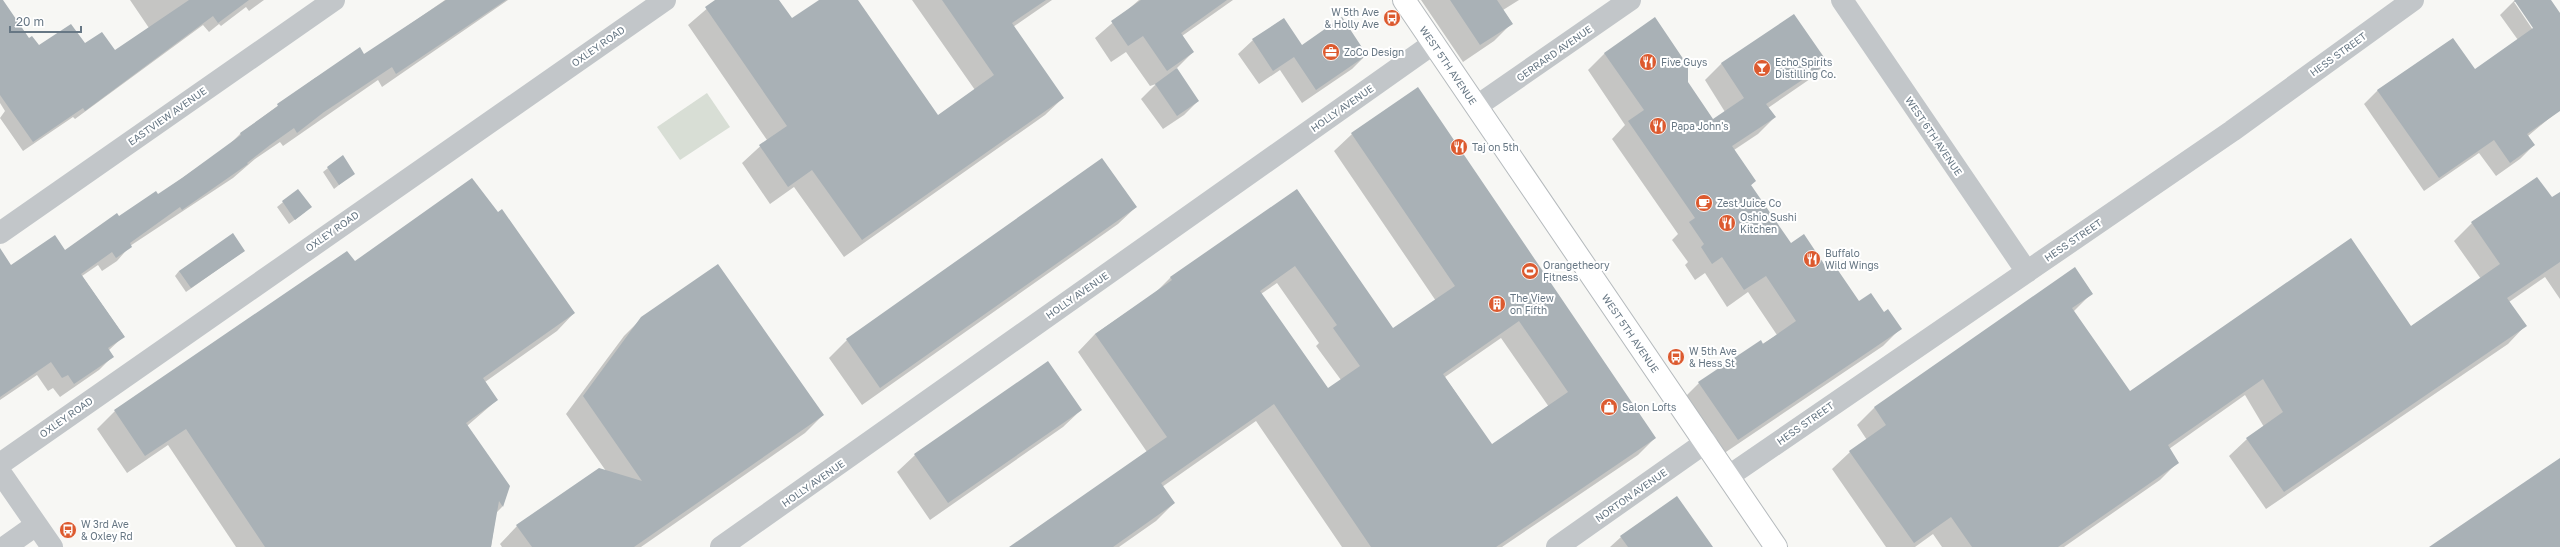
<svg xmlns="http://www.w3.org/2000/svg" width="2560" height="547" font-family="'Golos Text',sans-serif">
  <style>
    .green { fill: #d8ded5 }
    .shadow { fill: #0003; fill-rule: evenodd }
    .building { fill: #a9b1b6; fill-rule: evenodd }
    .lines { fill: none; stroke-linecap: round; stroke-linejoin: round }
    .major-casing { stroke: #b5babd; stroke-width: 24 }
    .minor { stroke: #c2c6c9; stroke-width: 22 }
    .major { stroke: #fff; stroke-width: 22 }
    .labels { text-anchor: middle; stroke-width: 4; stroke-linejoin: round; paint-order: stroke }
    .poi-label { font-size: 10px; fill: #677784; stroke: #fff; text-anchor: start }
    .street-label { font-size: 10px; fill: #677784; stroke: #fff }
  </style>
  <rect width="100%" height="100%" fill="#f7f7f4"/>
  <!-- green -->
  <path class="green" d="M 707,93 L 730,127 L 680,160 L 657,127 Z"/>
  <!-- shadow -->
  <path class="shadow" d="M 0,0 L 29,40 L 38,47 L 85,45 L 115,52 L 149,28 L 130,0 L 264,0 L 249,11 L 246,7 L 221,26 L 219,24 L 209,32 L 203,25 L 75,119 L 73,117 L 23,151 L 0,118 L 5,111 L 0,103 Z
    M 445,0 L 508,0 L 382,87 L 378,80 L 283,146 L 280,142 L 255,159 L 233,178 L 130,246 L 117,261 L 102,271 L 98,265 L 82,276 L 124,336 L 108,351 L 112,357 L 99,370 L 60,397 L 53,388 L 48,391 L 37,375 L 0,400 L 0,267 L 11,266 L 65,251 L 158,195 L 228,146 L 240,134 L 315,78 L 364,56 Z
    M 717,0 L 778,0 L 792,20 L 821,0 L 857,0 L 937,117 L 975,90 L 912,0 L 1052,0 L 1013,27 L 1063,98 L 1045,115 L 844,257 L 794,187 L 770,204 L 742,163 L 767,140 L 688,25 Z
    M 1139,0 L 1233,0 L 1182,36 L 1193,52 L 1176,69 L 1198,101 L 1184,115 L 1163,129 L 1141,99 L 1156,84 L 1150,86 L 1126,52 L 1111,62 L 1095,38 Z
    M 1421,0 L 1519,0 L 1503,10 L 1512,23 L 1494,41 L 1463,62 Z
    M 2549,0 L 2560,15 L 2560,103 L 2552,116 L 2528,136 L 2534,145 L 2520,159 L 2496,176 L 2479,153 L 2424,191 L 2364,104 L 2378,90 L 2475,70 L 2518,40 L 2500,15 L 2514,1 ZM 2514,2 L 2516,2 L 2537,31 L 2535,33 Z
    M 1283,19 L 1302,46 L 1366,55 L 1352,69 L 1302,103 L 1280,70 L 1259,84 L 1238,54 L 1253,40 Z
    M 1605,53 L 1687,83 L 1713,120 L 1725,112 L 1705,80 L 1722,63 L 1827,62 L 1810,79 L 1768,108 L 1775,117 L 1758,134 L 1734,150 L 1755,181 L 1750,186 L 1790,244 L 1824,265 L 1858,302 L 1884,313 L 1900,329 L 1883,346 L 1720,456 L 1682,400 L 1699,383 L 1777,335 L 1748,292 L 1727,307 L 1705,273 L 1695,280 L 1685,265 L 1688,262 L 1672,240 L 1678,234 L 1612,139 L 1625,125 L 1588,70 Z
    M 1352,134 L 1655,438 L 1638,455 L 1502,547 L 1342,547 L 1256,421 L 1162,487 L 1174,503 L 1156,521 L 1119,547 L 1011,547 L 1147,452 L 1078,352 L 1095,334 L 1155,293 L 1170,278 L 1297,190 L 1393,330 L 1436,301 L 1334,151 ZM 1277,283 L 1319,343 L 1316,346 L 1341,380 L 1328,389 L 1261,294 ZM 1501,338 L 1549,407 L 1492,446 L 1445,377 Z
    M 1102,160 L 1136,207 L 1118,224 L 862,405 L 829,358 L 847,340 Z
    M 328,168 L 354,173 L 334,189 L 323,172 Z
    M 298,190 L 305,212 L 289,224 L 277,207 Z
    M 2560,193 L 2560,299 L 2545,277 L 2509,302 L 2525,326 L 2508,344 L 2266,509 L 2229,456 L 2247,439 L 2264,427 L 2245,395 L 2169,449 L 2178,462 L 2160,480 L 2064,547 L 1942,547 L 1933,534 L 1915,547 L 1886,547 L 1832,469 L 1850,452 L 1867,440 L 1857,425 L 1874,408 L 2075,269 L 2092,293 L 2073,312 L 2129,393 L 2410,327 L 2481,279 L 2454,241 L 2472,223 L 2551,199 Z
    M 244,251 L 186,292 L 175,276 L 179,271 Z
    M 354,262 L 574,313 L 557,331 L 485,382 L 497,400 L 467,426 L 509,486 L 502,507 L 496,513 L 491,547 L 236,547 L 168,445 L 127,473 L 97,429 L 115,411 Z
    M 642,318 L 823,415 L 805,433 L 641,547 L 502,547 L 500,544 L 517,526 L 606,471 L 566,414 L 624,336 Z
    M 1081,410 L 1063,427 L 930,520 L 897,472 L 915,455 Z
    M 1621,537 L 1712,547 L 1610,547 Z"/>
  <!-- building -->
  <path class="building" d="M 0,0 L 3,0 L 29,38 L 32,36 L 39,45 L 71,24 L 85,43 L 102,32 L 115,50 L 189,0 L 249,0 L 218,23 L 213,16 L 85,111 L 83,108 L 33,142 L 0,95 Z
    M 446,0 L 506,0 L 396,74 L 392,67 L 324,112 L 297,133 L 294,128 L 270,145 L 247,163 L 248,164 L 182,210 L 180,207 L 130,243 L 132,247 L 116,258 L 112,252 L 81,274 L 125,337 L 108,348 L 114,357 L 74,384 L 68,375 L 62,378 L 51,362 L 0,397 L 0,248 L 11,265 L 55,235 L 65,250 L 117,213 L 119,216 L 156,191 L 158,194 L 182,178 L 241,135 L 240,133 L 278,106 L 277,104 L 360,47 L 364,54 Z
    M 715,0 L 779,0 L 792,18 L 819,0 L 858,0 L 938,115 L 994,75 L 942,0 L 1046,0 L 1012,23 L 1064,98 L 862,240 L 812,170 L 788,187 L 759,145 L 787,126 L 705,7 Z
    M 1141,0 L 1227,0 L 1181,33 L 1194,52 L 1167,71 L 1143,36 L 1128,46 L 1111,21 Z
    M 1450,0 L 1497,0 L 1513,24 L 1480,45 Z
    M 2514,0 L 2551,0 L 2560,13 L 2560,111 L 2527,134 L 2535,145 L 2510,163 L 2494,140 L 2439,178 L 2377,90 L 2453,38 L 2475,69 L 2533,28 Z
    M 1794,14 L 1828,63 L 1766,104 L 1776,117 L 1732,146 L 1756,181 L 1751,185 L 1791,243 L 1804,234 L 1824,264 L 1831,260 L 1859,301 L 1871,293 L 1884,312 L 1888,309 L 1902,329 L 1738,440 L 1698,382 L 1761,340 L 1763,344 L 1796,321 L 1766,276 L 1744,290 L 1722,257 L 1712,264 L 1701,247 L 1704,244 L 1689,222 L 1695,218 L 1628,121 L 1644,110 L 1604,53 L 1655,17 L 1688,66 L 1688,82 L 1713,119 L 1744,98 L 1721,63 Z
    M 1342,17 L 1367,55 L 1316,90 L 1294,57 L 1273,71 L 1252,39 L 1284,18 L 1302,45 Z
    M 1177,68 L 1199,101 L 1177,116 L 1155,84 Z
    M 1418,87 L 1656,438 L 1496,547 L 1371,547 L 1274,404 L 1161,483 L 1175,503 L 1113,547 L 1009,547 L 1167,437 L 1095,334 L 1172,280 L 1170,277 L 1297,189 L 1393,328 L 1455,286 L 1351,133 ZM 1295,266 L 1337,325 L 1333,328 L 1360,366 L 1328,388 L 1260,291 ZM 1519,321 L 1568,392 L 1492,444 L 1443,374 Z
    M 343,155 L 355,174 L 339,185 L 327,167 Z
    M 1102,158 L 1137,207 L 880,388 L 846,339 Z
    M 2537,177 L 2552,197 L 2560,192 L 2560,262 L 2507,298 L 2527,326 L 2284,492 L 2246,438 L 2283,412 L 2263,379 L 2168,445 L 2179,463 L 2058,547 L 1972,547 L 1951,517 L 1914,543 L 1849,451 L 1886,425 L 1874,407 L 2075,267 L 2093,294 L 2072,308 L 2130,391 L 2351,238 L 2411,326 L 2500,264 L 2471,222 Z
    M 472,178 L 498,212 L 502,209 L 575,313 L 483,378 L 498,400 L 466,423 L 510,486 L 503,507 L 499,501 L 491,547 L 265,547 L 186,429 L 145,456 L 114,410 L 347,251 L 355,261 Z
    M 298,189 L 312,207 L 295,220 L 282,201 Z
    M 233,233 L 245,251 L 191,288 L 179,271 Z
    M 718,264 L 824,415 L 634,547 L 532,547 L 516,525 L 599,468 L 642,481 L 583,396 L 641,317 Z
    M 1048,361 L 1082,410 L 948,503 L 914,454 Z
    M 2560,458 L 2560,547 L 2429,547 Z
    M 1677,496 L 1713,547 L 1628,547 L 1620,536 Z"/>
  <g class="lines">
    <!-- major casing -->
    <g class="major-casing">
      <g id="major">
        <path id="s1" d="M 1404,0 L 1776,547"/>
      </g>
    </g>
    <!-- minor -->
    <path class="minor" d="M 1842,0 L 2027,272
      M 1477,106 L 1630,0
      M 0,233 L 334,0
      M 0,464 L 665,0
      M 0,472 L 52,547
      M 1729,476 L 2232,131 L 2413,0
      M 5,547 L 36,525
      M 721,547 L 1434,43
      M 1557,547 L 1706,442"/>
    <!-- major -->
    <use href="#major" class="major"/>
  </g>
  <!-- icons -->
  <defs>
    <g id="bus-disc" transform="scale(0.9)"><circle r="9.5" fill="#dc5a2f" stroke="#fff"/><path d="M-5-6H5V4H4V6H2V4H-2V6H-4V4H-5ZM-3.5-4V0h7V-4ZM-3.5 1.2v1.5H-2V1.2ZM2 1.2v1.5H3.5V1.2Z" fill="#fff"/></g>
    <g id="office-disc" transform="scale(0.9)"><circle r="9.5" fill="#dc5a2f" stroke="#fff"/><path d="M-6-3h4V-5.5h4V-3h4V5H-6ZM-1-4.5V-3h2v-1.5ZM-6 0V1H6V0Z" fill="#fff"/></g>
    <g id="restaurant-disc" transform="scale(0.9)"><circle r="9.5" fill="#dc5a2f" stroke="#fff"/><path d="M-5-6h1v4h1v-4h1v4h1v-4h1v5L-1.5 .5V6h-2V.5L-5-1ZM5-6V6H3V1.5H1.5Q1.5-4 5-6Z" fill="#fff"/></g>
    <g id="bar-disc" transform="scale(0.9)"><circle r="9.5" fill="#dc5a2f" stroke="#fff"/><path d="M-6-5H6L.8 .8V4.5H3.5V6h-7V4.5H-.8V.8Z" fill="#fff"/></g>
    <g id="cafe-disc" transform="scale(0.9)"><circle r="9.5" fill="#dc5a2f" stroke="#fff"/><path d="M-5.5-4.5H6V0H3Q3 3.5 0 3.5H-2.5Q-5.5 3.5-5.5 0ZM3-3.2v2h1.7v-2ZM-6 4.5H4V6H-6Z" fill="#fff"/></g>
    <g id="stadium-disc" transform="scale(0.9)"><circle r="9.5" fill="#dc5a2f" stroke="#fff"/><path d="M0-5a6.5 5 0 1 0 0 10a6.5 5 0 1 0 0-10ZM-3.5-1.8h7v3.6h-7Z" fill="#fff"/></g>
    <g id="building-disc" transform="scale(0.9)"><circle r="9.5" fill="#dc5a2f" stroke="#fff"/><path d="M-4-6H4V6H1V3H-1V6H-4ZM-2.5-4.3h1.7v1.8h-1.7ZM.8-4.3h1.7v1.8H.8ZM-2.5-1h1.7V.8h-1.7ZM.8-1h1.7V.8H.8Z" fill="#fff"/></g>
    <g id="shop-disc" transform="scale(0.9)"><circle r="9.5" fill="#dc5a2f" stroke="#fff"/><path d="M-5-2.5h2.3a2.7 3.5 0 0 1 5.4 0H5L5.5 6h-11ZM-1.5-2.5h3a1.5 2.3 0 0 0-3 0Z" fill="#fff"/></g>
  </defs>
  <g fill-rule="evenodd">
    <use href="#bus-disc" x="1392" y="18"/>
    <use href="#office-disc" x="1331" y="52"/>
    <use href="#restaurant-disc" x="1648" y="62"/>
    <use href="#bar-disc" x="1762" y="68"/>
    <use href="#restaurant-disc" x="1658" y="126"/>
    <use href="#restaurant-disc" x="1459" y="147"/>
    <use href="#cafe-disc" x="1704" y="203"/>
    <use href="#restaurant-disc" x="1727" y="223"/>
    <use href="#restaurant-disc" x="1812" y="259"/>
    <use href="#stadium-disc" x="1530" y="271"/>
    <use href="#building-disc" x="1497" y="304"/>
    <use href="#bus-disc" x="1676" y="357"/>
    <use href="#shop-disc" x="1609" y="407"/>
    <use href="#bus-disc" x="68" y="530"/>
  </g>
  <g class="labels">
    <!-- poi labels -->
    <g class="poi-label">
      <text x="1379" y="16" text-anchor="end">W 5th Ave<tspan x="1379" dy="12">&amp; Holly Ave</tspan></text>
      <text x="1344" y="56">ZoCo Design</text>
      <text x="1661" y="66">Five Guys</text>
      <text x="1775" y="66">Echo Spirits<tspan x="1775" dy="12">Distilling Co.</tspan></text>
      <text x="1671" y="130">Papa John's</text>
      <text x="1472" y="151">Taj on 5th</text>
      <text x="1717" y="207">Zest Juice Co</text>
      <text x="1740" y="221">Oshio Sushi<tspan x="1740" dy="12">Kitchen</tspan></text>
      <text x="1825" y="257">Buffalo<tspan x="1825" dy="12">Wild Wings</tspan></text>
      <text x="1543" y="269">Orangetheory<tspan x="1543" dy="12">Fitness</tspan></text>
      <text x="1510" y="302">The View<tspan x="1510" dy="12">on Fifth</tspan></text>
      <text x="1689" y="355">W 5th Ave<tspan x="1689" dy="12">&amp; Hess St</tspan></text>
      <text x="1622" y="411">Salon Lofts</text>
      <text x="81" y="528">W 3rd Ave<tspan x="81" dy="12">&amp; Oxley Rd</tspan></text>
    </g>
    <!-- street labels -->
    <g class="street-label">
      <text transform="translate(598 46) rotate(-35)" y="4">OXLEY ROAD</text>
      <text transform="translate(1554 53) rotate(-35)" y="4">GERRARD AVENUE</text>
      <text transform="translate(2338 54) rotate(-36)" y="4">HESS STREET</text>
      <text dy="4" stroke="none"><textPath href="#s1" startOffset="79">WEST 5TH AVENUE</textPath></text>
      <text transform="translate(1342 108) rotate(-35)" y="4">HOLLY AVENUE</text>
      <text transform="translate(167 116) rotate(-35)" y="4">EASTVIEW AVENUE</text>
      <text transform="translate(1934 136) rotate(56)" y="4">WEST 6TH AVENUE</text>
      <text transform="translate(332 231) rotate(-35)" y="4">OXLEY ROAD</text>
      <text transform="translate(2073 240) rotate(-34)" y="4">HESS STREET</text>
      <text transform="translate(1077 295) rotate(-35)" y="4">HOLLY AVENUE</text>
      <text dy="4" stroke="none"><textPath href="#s1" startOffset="403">WEST 5TH AVENUE</textPath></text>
      <text transform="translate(66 417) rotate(-35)" y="4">OXLEY ROAD</text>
      <text transform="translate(1805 423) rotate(-35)" y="4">HESS STREET</text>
      <text transform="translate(813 483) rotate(-35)" y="4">HOLLY AVENUE</text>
      <text transform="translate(1631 495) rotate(-35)" y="4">NORTON AVENUE</text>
    </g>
  </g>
  <!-- scale -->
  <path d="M10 26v6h71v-6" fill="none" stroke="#677784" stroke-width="2"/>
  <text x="16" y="26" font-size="12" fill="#677784" stroke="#ffffff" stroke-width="3" paint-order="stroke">20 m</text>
</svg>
